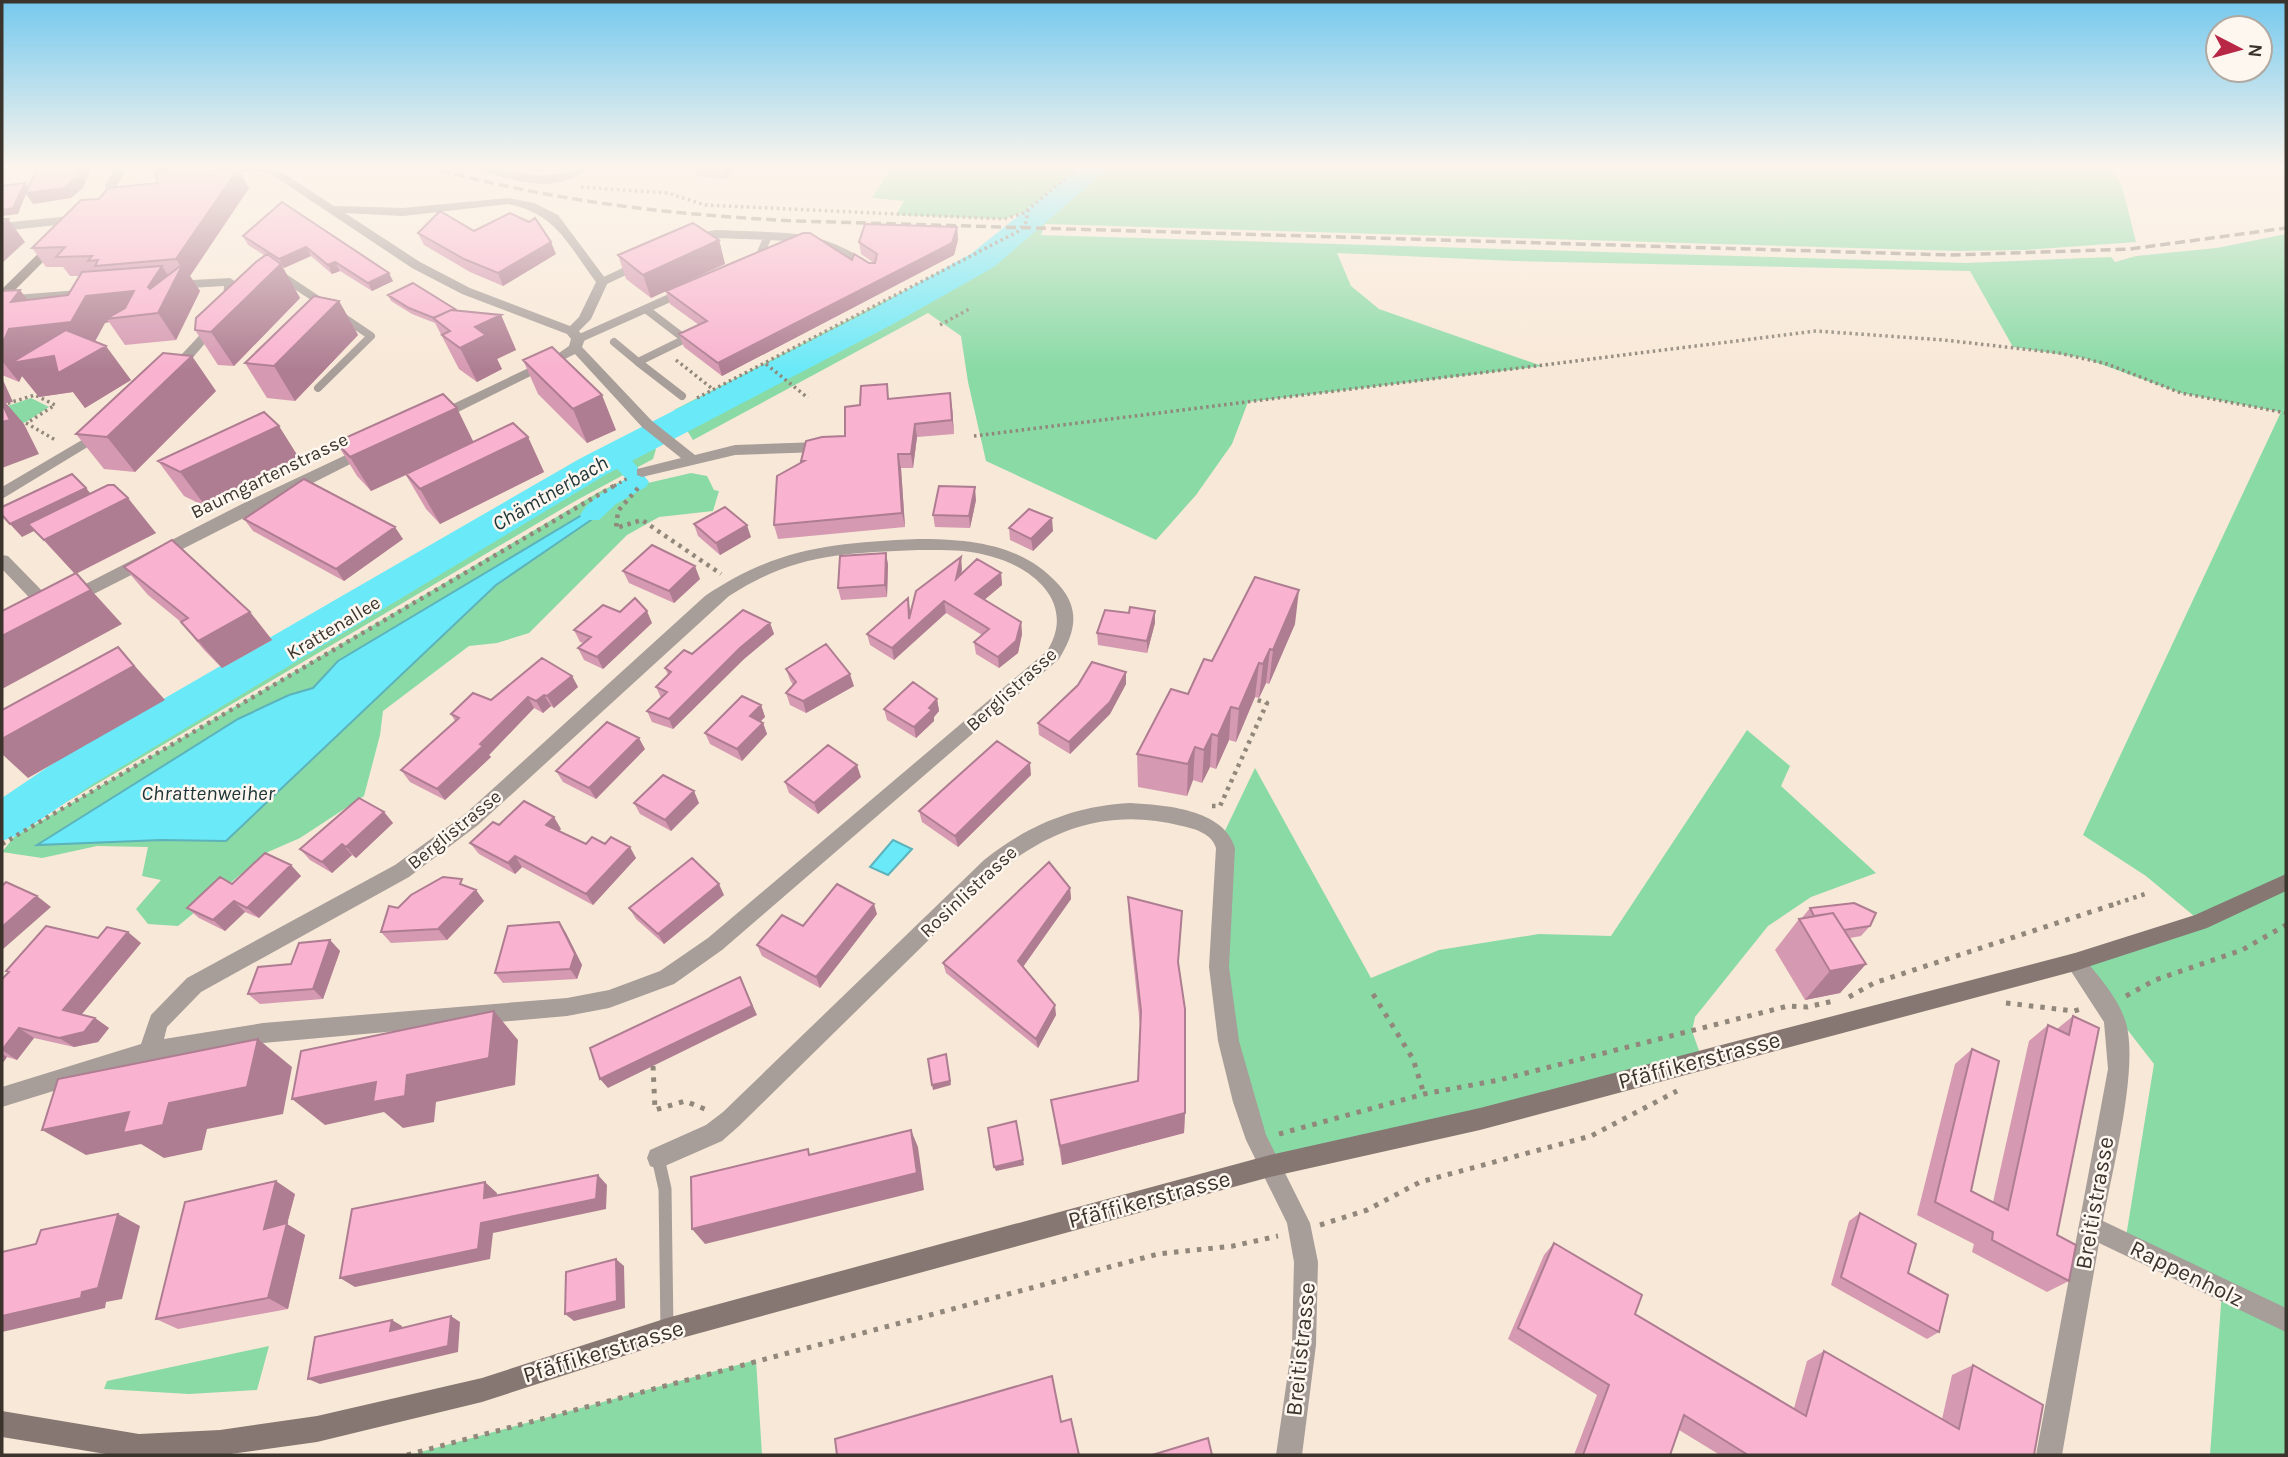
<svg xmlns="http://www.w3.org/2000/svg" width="2288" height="1457" font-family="Karla,sans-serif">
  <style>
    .green { fill: #89daa5 }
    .water { fill: #6ae9f8; stroke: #5cb3bb; stroke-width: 2 }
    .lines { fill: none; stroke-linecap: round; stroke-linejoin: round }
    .canal { fill: #6ae9f8; fill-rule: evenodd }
    .river { fill: #6ae9f8; fill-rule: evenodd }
    .path-far2 { stroke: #91877b; stroke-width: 3.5; stroke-dasharray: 2.5 3.5; stroke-linecap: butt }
    .path-far1 { stroke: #91877b; stroke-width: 4.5; stroke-dasharray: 3.5 5; stroke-linecap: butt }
    .path { stroke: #91877b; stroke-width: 5; stroke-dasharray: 4.5 7; stroke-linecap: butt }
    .lane-far1 { stroke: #a79d99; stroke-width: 8 }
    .lane { stroke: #a79d99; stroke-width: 13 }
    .street { fill: #a79d99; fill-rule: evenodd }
    .secondary { fill: #867772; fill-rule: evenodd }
    .rail { stroke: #988e82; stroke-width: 3.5; stroke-dasharray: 10 5; stroke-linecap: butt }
    .wall { fill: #d699b2 }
    .shaded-wall { fill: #ae7d91 }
    .building { fill: #f9b2cf; stroke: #ae7d91; stroke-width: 2 }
    .labels { text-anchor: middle; stroke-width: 5; stroke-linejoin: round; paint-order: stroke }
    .street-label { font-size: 19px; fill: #3a342d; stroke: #fef7f0 }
    .water-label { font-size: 21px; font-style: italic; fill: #1e3437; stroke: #fef7f0 }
    .near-street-label { font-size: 23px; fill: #3a342d; stroke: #fef7f0 }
  </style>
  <rect width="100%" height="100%" fill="#f8e8d7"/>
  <!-- green -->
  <path class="green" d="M 892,166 L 2110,166 L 2122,186 L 2136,242 L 2025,250 L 1958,251 L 1045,224 L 1041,235 L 1966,263 L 2111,257 L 2115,262 L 2136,256 L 2217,248 L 2286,234 L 2286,1455 L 2210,1455 L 2222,1291 L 2125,1243 L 2154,1064 L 2075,962 L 2200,921 L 2146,876 L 2083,835 L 2281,412 L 2181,393 L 2084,358 L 2013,347 L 1970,271 L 1515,261 L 1337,253 L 1351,286 L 1379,309 L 1542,366 L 1248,402 L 1232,444 L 1196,495 L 1156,540 L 986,461 L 968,382 L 961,336 L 928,313 L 693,440 L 674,410 L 1012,235 L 1030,216 L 1028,211 L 1004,219 L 896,215 L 904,201 L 872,198 Z
    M 31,398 L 49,407 L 26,422 L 2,430 L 2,408 Z
    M 644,441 L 656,449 L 653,459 L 577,500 L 41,817 L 2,822 L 77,771 L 594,466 Z
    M 642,472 L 648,483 L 691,473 L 707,476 L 714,490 L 719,491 L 713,511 L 659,517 L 627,535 L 529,633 L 497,643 L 469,646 L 383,711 L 380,735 L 364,796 L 300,838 L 268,852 L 178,926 L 148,924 L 136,909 L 161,880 L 142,876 L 148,847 L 97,846 L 42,858 L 2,852 L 14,837 L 599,492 Z
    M 1747,730 L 1790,766 L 1781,786 L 1876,873 L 1811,897 L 1768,926 L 1695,1017 L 1692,1031 L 1702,1059 L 1270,1166 L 1233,1059 L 1222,837 L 1255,768 L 1371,978 L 1439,950 L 1539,934 L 1611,936 Z
    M 269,1346 L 257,1390 L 189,1394 L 104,1389 L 107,1381 Z
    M 756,1360 L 762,1455 L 407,1455 L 417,1453 Z"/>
  <!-- water -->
  <path class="water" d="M 587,512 L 594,518 L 496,585 L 226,841 L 161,840 L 37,845 L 238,719 L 289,695 L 313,688 L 338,661 Z
    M 893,840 L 912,849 L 888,875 L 870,867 Z"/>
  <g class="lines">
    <!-- canal -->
    <path class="canal" d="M 616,448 L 624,450 L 649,482 L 646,487 L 616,504 L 599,520 L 583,520 L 580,515 C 590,498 609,489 626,479 L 605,455 Z"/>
    <!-- river -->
    <path class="river" d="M 1080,166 L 1111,166 L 994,267 L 895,323 L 607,474 L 93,784 L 18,835 L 2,841 L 2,798 L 61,758 L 581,458 L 873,309 L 972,253 Z"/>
    <!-- path-far2 -->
    <path class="path-far2" d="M 581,187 L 668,193 L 705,205 L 1004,219 L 1024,213 L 1080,166
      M 940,325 L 971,308
      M 676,360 L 714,390
      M 766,364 L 808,398
      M 697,398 L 1017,232 L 1026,222 L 1028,210
      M 2,405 L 35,395 L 55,405 L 27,423
      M 26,423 L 57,441
      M 974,436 L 1816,331 L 1944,340 L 2059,353 L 2107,364 L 2181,393 L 2286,413
      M 614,486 L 628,478"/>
    <!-- path-far1 -->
    <path class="path-far1" d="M 638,488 L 618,511 L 616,528 L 642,520 L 721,574
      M 1212,806 L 1220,806 L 1267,703 L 1251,698
      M 2,844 L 617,484
      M 2109,906 L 2148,893"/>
    <!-- path -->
    <path class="path" d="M 1373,994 L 1413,1059 L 1424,1094
      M 2126,996 L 2155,980 L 2242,950 L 2286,925
      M 1849,997 L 1874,983 L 2115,904
      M 2006,1003 L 2074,1011 L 2084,1008
      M 653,1066 L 655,1110 L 685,1101 L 707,1110
      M 1279,1134 L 1424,1094 L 1499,1080 L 1788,1006 L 1807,1007 L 1834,1001
      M 1320,1225 L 1367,1210 L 1420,1182 L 1591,1136 L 1677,1091
      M 407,1455 L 1158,1254 L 1233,1246 L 1278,1236"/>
    <!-- lane-far1 -->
    <path class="lane-far1" d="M 477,166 C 513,176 552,191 585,166
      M 698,238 L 716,234 L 768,236
      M 753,259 L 760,255 L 768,236 C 808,237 828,242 863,263
      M 282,276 L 324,304
      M 602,282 L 636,266
      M 647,310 L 685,339 L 638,362 L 682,396
      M 578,339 L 681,293
      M 614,342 L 638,362
      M 318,388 L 371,336 L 340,315"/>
    <!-- lane -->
    <path class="lane" d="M 658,1158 L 665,1189 L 667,1330"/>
    <!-- street -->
    <path class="street" d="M 116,166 L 128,166 L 117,185 L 122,200 L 116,203 L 110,200 L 105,185 Z
      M 242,166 L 274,167 L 334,206 L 403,208 L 508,198 L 534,203 L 558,215 L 608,282 L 591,319 L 579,331 L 585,339 L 582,347 L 652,421 L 695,455 L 735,445 L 819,442 L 826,447 L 819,452 L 735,455 L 642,477 L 637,475 L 637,469 L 681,458 L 642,427 L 575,354 L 442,420 L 432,420 L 432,414 L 556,355 L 569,346 L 571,339 L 567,334 L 462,294 L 412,268 L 268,172 L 245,172 L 218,177 L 212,174 ZM 508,204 C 556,213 568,245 596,282 L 579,317 L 570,326 L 470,288 L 420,262 L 345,213 L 403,216 Z
      M 80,215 L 86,219 L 84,222 L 2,231 L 2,223 Z
      M 230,278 L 236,282 L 236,299 L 219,327 L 178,375 L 168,375 L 168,369 C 188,346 224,317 224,286 L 173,289 L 167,285 L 173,281 Z
      M 92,289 L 96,290 L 96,296 L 2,304 L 2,296 Z
      M 104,427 L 109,428 L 109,434 L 2,499 L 2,487 Z
      M 367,445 L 374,450 L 372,453 L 76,603 L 64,603 L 62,599 L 64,595 L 242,504 Z
      M 918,539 C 970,539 1023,544 1059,585 C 1081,610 1075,633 1059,659 L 722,950 L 674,984 L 609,1008 L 567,1016 L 263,1043 L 150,1061 L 2,1107 L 2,1087 L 141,1044 L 151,1015 L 187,978 L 395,865 L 464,815 L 705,596 C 778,547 833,543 918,539 ZM 918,550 C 943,550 969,549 993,557 C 1036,569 1076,605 1047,651 L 708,938 L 660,971 L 609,990 L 567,998 L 263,1023 L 164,1039 L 167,1027 L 201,992 L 409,877 L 478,825 L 729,596 C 794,554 843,553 918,550 Z
      M 2,555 L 8,556 L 56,605 L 58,609 L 56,613 L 44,613 L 2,569 Z
      M 1130,803 C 1165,805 1224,809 1235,848 L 1229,967 L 1239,1041 L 1266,1135 L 1310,1223 L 1318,1262 L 1316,1345 L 1302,1455 L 1276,1455 L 1292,1345 L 1294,1262 L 1287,1223 L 1246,1140 L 1233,1102 L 1218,1041 L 1209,967 L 1216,848 C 1212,834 1196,829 1182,826 C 1112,808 1053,827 998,872 L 739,1126 L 722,1141 L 658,1169 L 650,1166 L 647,1158 L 650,1150 L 706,1125 L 723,1112 L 984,860 C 1028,825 1074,806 1130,803 Z
      M 2075,953 L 2082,956 C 2099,977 2118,997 2126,1023 C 2139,1068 2112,1171 2103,1221 L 2286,1308 L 2286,1332 L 2099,1243 L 2062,1455 L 2036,1455 L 2108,1069 L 2104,1022 L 2065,962 L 2068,956 Z"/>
    <!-- secondary -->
    <path class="secondary" d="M 225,166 L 242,166 L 211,179 L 201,177 Z
      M 53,239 L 63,242 L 6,299 L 2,300 L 2,289 Z
      M 2286,874 L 2286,891 L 2207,928 L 2075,971 L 1480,1130 L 1270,1177 L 667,1342 L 482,1402 L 317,1442 L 223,1455 L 112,1455 L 2,1437 L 2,1411 L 139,1434 L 220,1430 L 317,1416 L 482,1378 L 667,1318 L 1270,1155 L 1480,1108 L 2075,953 L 2195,915 Z"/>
    <!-- rail -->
    <path class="rail" d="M 426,166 C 548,201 671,215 798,221 L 1951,255 L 2130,249 L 2286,228"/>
  </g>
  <!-- wall -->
  <path class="wall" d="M 153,166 L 208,166 L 209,168 L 207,168 L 208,171 L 249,188 L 190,276 L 200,291 L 176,340 L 125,345 L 109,322 L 105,323 L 94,341 L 131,380 L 85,408 L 73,392 L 39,397 L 22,376 L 19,382 L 2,375 L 2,291 L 28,300 L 68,295 L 80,276 L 70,276 L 63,267 L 46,267 L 32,248 L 99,199 L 158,183 L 157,173 Z
    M 503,166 L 544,166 L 539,172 Z
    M 693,166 L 736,166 L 726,179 L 696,176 Z
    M 282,202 L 393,281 L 372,291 L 340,271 L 332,274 L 311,256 L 284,268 L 282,267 L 300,298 L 234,366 L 218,365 L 195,330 L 264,255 L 248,245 L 243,236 Z
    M 957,227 L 958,240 L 954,255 L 722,376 L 684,347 L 679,334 L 699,325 L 670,304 L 666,291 L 651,298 L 626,279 L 618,255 L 719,240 L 725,264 L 675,287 L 852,260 L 869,263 L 874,263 L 861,254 L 859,242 Z
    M 474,231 L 556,254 L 503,286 L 470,272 L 424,245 L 418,233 Z
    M 388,295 L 456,311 L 501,315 L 516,350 L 497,359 L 502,369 L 477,382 L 459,369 L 435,323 L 412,314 L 391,301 Z
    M 339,301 L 358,335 L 295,401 L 267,398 L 245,363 Z
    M 523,360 L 616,430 L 587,443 L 538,394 Z
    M 216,391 L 135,472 L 104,469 L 76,434 Z
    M 890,398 L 952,407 L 954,434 L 917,437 L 913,468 L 901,468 L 905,527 L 778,539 L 774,525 L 801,461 L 845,436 L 860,405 Z
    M 528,437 L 544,472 L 440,524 L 426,509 L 406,475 L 371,491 L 357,476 L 336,442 L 474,442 Z
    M 158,461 L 301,461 L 206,507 L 184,496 Z
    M 91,493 L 156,533 L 76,574 L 122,624 L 34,530 L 22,537 Z
    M 976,500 L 970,528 L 935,527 L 933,515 Z
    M 244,519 L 403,539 L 344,581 L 253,531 Z
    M 694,524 L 751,537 L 720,555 L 698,536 Z
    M 1009,528 L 1053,531 L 1033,551 L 1010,540 Z
    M 886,553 L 888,565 L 887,597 L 841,600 L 838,588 Z
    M 124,567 L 250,612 L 272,640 L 222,668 L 204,650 L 181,622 L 148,595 Z
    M 962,569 L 961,574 L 1001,573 L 1002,585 L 984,600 L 1021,622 L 1022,634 L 1018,653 L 999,668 L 976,654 L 974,642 L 982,635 L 946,613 L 894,660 L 870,645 L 867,634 L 910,610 L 910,614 Z
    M 623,571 L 700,579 L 674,603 L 629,583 Z
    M 620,612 L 652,623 L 603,669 L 584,660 L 578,648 L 584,643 L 580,642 L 574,630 Z
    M 770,623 L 774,634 L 744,659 L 673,729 L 652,722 L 647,711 L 661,698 L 656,687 L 668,675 L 665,668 L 692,654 Z
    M 1155,623 L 1147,653 L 1098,645 L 1097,633 Z
    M 1295,624 L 1269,684 L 1266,683 L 1259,698 L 1255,697 L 1236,742 L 1229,740 L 1216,769 L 1210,767 L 1202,783 L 1193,780 L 1187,796 L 1138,787 L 1137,754 L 1188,694 Z
    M 786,669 L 854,686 L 806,713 L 790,705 L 786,693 L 793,685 L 790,680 Z
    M 572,676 L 578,687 L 554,708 L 551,706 L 543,713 L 534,708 L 489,755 L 491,757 L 445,800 L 410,782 L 401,770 L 455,721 L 451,714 L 491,700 Z
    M 1126,684 L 1110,714 L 1070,754 L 1039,735 L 1038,723 Z
    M 937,699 L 939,711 L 934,717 L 934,721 L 916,738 L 887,720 L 884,709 Z
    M 761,705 L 765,717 L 760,721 L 763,723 L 767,734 L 742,761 L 710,744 L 705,733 Z
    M 645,749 L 596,799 L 563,782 L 556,771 Z
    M 1031,775 L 958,847 L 922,822 L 919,811 Z
    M 861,777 L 818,814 L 789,793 L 785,782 Z
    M 634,803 L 699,803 L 671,831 L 640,814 Z
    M 384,812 L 393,823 L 356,858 L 352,855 L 332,873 L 310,860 L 300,849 Z
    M 499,825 L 561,829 L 559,831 L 586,844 L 636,858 L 593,905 L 522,867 L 515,874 L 479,854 L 470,843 Z
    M 301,876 L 259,918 L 245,912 L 225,931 L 199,918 L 187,908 L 232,884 Z
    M 468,887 L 484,901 L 447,940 L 391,943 L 381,932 L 398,908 Z
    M 1070,888 L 1071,899 L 1023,967 L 1056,1015 L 1038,1048 L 946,973 L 943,963 Z
    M 724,895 L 664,944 L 636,919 L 629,908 Z
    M 1128,897 L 1182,911 L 1178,965 L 1185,1113 L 1184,1133 L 1062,1165 L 1051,1100 L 1138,1081 L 1140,1026 L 1129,921 Z
    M 1810,908 L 1870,926 L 1861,936 L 1850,938 L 1866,964 L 1840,993 L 1805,1000 L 1775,950 L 1799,919 L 1801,919 Z
    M 877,914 L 820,988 L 762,956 L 757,945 L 803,926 Z
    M 559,922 L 566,933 L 582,965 L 577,979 L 503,983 L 495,973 Z
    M 98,938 L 141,943 L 81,1015 L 95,1018 L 109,1028 L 98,1042 L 74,1047 L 34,1038 L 17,1060 L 7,1057 L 2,1064 L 2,979 L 8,973 L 6,971 Z
    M 330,940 L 340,951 L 323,999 L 260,1004 L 248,994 L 291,964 Z
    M 2073,1016 L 2057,1235 L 2069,1281 L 2047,1292 L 1972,1252 L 1974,1244 L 1917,1215 L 1955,1064 L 1972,1049 L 1971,1191 L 1993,1202 L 2029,1041 L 2048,1025 L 2057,1029 Z
    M 295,1194 L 287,1224 L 305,1235 L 288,1309 L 178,1329 L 156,1319 Z
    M 1860,1213 L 1908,1273 L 1939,1332 L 1927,1339 L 1831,1285 L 1849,1221 Z
    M 1554,1243 L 1635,1314 L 1794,1408 L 1807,1361 L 1824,1351 L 1942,1419 L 1952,1375 L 1973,1365 L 2034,1455 L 1720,1455 L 1679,1430 L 1670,1455 L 1574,1455 L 1597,1395 L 1508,1339 L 1544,1255 Z"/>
  <!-- shaded-wall -->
  <path class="shaded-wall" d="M 80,166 L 92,166 L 83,188 L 71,198 L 33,204 L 26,194 L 18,214 L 2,216 L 2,210 L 25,183 L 29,188 Z
    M 153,166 L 208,166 L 209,168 L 207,168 L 213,178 L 162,182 Z
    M 536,166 L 544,166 L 539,172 Z
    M 724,166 L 736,166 L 726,179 L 723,167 Z
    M 238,169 L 249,188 L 190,276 L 200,291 L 176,340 L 158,313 L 148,287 L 162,266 L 173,283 L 181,267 L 176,259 Z
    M 8,219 L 25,242 L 2,263 L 2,224 Z
    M 957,227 L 958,240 L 954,255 L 722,376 L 718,363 Z
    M 719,240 L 725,264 L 651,298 L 643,275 Z
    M 551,242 L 556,254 L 503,286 L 498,273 Z
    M 306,247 L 311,256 L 284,268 L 279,259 Z
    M 335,262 L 340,271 L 332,274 L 328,265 Z
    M 281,264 L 300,298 L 234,366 L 211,332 Z
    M 389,273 L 393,281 L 372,291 L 368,283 Z
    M 20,290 L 40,316 L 86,296 L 134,291 L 150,314 L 106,319 L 109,322 L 105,323 L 91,349 L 106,346 L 131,380 L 85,408 L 73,392 L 39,397 L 22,376 L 19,382 L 2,361 L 2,345 L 11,302 Z
    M 339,301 L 358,335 L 295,401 L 274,366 Z
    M 501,315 L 516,350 L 497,359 L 502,369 L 477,382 L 460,348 L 475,327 Z
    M 192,356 L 216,391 L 135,472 L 107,437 Z
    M 2,378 L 13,402 L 6,403 L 24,424 L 39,454 L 2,468 Z
    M 950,393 L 952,407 L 954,434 L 952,420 Z
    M 602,395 L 616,430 L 587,443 L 573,409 Z
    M 457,408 L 474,443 L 371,491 L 350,457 Z
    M 915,424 L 917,437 L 913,468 L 911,454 Z
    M 279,426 L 301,461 L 206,507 L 180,472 Z
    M 528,437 L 544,472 L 440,524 L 420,489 Z
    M 898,454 L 901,468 L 905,527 L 902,513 Z
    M 975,487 L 976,500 L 970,528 L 969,516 Z
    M 86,488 L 96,500 L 22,537 L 10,524 Z
    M 128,498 L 156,533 L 75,574 L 44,540 Z
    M 1052,518 L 1053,531 L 1033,551 L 1031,539 Z
    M 747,525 L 751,537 L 720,555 L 716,543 Z
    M 395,527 L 403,539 L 344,581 L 336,569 Z
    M 886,553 L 888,565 L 887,597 L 885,585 Z
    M 961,557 L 962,569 L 958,591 L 956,579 Z
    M 695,566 L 700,579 L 674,603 L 669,591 Z
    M 1001,573 L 1002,585 L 977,606 L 975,594 Z
    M 91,590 L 122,624 L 2,689 L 2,636 Z
    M 1299,590 L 1295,624 L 1269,684 L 1273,650 Z
    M 908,598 L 910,610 L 912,630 L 944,601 L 946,613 L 894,660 L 892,648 L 909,619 Z
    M 647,611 L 652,623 L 603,669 L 597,657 Z
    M 1155,611 L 1155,623 L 1147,653 L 1147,641 Z
    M 250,612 L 272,640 L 222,668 L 198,641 Z
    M 1021,622 L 1022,634 L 1018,653 L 999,668 L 998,657 Z
    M 770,623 L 774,634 L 744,659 L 673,729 L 669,719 L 740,648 Z
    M 118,647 L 165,700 L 28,778 L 2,754 L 2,739 Z
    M 1270,649 L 1266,683 L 1259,698 L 1263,664 Z
    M 1259,663 L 1255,697 L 1236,742 L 1239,709 Z
    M 1126,672 L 1126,684 L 1110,714 L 1070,754 L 1069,742 Z
    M 850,674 L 854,686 L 806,713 L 803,701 Z
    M 572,676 L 578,687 L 554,708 L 547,696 Z
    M 544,695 L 551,706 L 543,713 L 536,701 Z
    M 528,697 L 534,708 L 489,755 L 491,757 L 445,800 L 437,789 Z
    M 937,699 L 939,711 L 934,717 L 934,721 L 916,738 L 914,727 L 929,708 Z
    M 761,705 L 765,717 L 754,728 L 750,716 Z
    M 1231,707 L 1229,740 L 1216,769 L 1218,736 Z
    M 763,723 L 767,734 L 742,761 L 737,749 Z
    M 1212,734 L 1210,767 L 1202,783 L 1204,750 Z
    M 639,738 L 645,749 L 596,799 L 589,788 Z
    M 1195,747 L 1193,780 L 1187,796 L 1188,764 Z
    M 1030,763 L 1031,775 L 958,847 L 955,836 Z
    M 857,765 L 861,777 L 818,814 L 814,803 Z
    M 694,791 L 699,803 L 671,831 L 665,820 Z
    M 384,812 L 393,823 L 356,858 L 346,847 Z
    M 554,817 L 561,829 L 553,836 L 546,825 Z
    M 342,844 L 352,855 L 332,873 L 322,862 Z
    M 630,847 L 636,858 L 593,905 L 586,894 Z
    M 515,856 L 522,867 L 515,874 L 508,863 Z
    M 291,865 L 301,876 L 259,918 L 247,908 Z
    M 719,884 L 724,895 L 664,944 L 658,934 Z
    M 1070,888 L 1071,899 L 1020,971 L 1018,961 Z
    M 476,890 L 484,901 L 447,940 L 438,929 Z
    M 37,896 L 51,907 L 2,950 L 2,927 Z
    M 234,901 L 245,912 L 225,931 L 213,920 Z
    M 874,904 L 877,914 L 820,988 L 816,977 Z
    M 559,922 L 566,933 L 582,965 L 577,979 L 570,969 Z
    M 128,932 L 141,943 L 77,1020 L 63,1010 Z
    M 330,940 L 340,951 L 323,999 L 313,989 Z
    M 1866,964 L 1840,993 L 1805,1000 L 1830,971 Z
    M 740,977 L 757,1015 L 608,1088 L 600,1079 Z
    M 1055,1005 L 1056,1015 L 1038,1048 L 1036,1039 Z
    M 494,1011 L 518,1040 L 515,1085 L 436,1102 L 434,1122 L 403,1128 L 384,1112 L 325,1125 L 292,1099 L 407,1075 Z
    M 95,1018 L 109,1028 L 98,1042 L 74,1047 L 59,1038 Z
    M 19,1028 L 34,1038 L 17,1060 L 2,1050 Z
    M 258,1039 L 292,1067 L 283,1114 L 207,1129 L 202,1150 L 164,1158 L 141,1144 L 86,1155 L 42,1130 Z
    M 2,1054 L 7,1057 L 2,1064 Z
    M 946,1054 L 951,1085 L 933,1090 L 932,1085 Z
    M 1185,1113 L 1184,1133 L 1062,1165 L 1060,1146 Z
    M 911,1130 L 918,1147 L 924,1190 L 705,1244 L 692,1229 Z
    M 1023,1160 L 1024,1165 L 996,1171 L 994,1167 Z
    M 598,1175 L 607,1185 L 606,1209 L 493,1233 L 490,1259 L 355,1287 L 340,1278 L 481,1223 Z
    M 276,1181 L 295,1194 L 287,1224 L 305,1235 L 288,1309 L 268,1298 L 264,1229 Z
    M 485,1182 L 497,1193 L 496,1208 L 484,1198 Z
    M 118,1214 L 140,1226 L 122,1299 L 106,1302 L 105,1308 L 2,1332 L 2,1316 L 82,1292 Z
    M 616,1259 L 624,1266 L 625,1308 L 574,1321 L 565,1314 Z
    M 451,1316 L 460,1322 L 458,1352 L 320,1384 L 308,1379 Z
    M 392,1320 L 402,1326 L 400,1337 L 390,1331 Z"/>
  <!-- building -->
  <path class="building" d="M 38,166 L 80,166 L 76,177 L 64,188 L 26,193 Z
    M 179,166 L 204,166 L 206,171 L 238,169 L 176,259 L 95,266 L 98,260 L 88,261 L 92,256 L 56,257 L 65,247 L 32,248 L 81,200 L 99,199 L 108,188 L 158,183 L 155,174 Z
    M 25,183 L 13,208 L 2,210 L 2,186 Z
    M 282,202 L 389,273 L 368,283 L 335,262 L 328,265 L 306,247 L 279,259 L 243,236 Z
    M 440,211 L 474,231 L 510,213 L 529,222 L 535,218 L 551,242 L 498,273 L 464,259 L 418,233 Z
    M 2,219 L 8,219 L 2,224 Z
    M 693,223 L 719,240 L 643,275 L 618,255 Z
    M 865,224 L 957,227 L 952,243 L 718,363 L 679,334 L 707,321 L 666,291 L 803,233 L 810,233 L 852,260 L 854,254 L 869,263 L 875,263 L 877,254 L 859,242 Z
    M 267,254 L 281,264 L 211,332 L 195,330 L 196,318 L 256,262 Z
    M 183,264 L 158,313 L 106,319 L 125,308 L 134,291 L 86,296 L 71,322 L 9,329 L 2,345 L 2,291 L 20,290 L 11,302 L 68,295 L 82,272 L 162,266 L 148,287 L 150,289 Z
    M 413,283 L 455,309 L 451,310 L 434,318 L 409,308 L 388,295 Z
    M 314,296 L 339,301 L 274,366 L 245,363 Z
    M 451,310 L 501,315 L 475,327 L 486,335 L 460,348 L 442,335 L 450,331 L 433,318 Z
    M 66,330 L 106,346 L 58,373 L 54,356 L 11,363 Z
    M 552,347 L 602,395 L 573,409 L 523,360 Z
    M 163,353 L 192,356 L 107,437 L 76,434 Z
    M 887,384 L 888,399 L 950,393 L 952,420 L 915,424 L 911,454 L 898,454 L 902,513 L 774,525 L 777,476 L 804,461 L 801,461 L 806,441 L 822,437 L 845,436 L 845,407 L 860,405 L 861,386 Z
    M 443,394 L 457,408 L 350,457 L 336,442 Z
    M 2,403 L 10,420 L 2,422 Z
    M 264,412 L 279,426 L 180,472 L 158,461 Z
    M 513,423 L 528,437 L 420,489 L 406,474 Z
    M 72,474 L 86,488 L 10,524 L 2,515 L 2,507 Z
    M 304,479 L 395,527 L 336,569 L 244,519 Z
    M 108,485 L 114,485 L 128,498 L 44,540 L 28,524 Z
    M 939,486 L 975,487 L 969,516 L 933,515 Z
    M 725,507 L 747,525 L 716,543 L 694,524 Z
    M 1029,509 L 1052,518 L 1031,539 L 1009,528 Z
    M 172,540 L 250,612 L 198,641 L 181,622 L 188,618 L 124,567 Z
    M 652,545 L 695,566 L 669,591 L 623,571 Z
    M 886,553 L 885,585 L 838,588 L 840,556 Z
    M 961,557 L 956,579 L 977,559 L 1001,573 L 975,594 L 1021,622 L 1016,641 L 998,657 L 974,642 L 989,629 L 944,601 L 892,648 L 867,634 L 908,598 L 909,619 L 916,591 Z
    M 76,573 L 91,590 L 2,636 L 2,611 Z
    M 1255,577 L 1299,590 L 1273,650 L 1270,649 L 1263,664 L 1259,663 L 1239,709 L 1231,707 L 1218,736 L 1212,734 L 1204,750 L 1195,747 L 1188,764 L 1137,754 L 1171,689 L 1188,694 L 1204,659 L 1212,661 Z
    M 635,598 L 647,611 L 597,657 L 578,648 L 591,637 L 574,630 L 603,605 L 620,612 Z
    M 1130,607 L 1155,611 L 1147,641 L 1097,633 L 1105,610 L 1129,613 Z
    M 743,610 L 770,623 L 740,648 L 669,719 L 647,711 L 667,692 L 656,687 L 671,672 L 665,668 L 684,650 L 692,654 Z
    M 826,644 L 850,674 L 803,701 L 786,693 L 796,682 L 786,669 Z
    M 118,647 L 134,666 L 2,739 L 2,710 Z
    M 542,658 L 572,676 L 547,696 L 544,695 L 536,701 L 528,697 L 480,744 L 483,746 L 437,789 L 401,770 L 459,718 L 451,714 L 473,693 L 491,700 Z
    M 1092,662 L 1126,672 L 1110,702 L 1069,742 L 1038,723 L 1078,685 Z
    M 913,682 L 937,699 L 929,708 L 932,710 L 914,727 L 884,709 Z
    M 742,696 L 761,705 L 750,716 L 763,723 L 737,749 L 705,733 Z
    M 607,722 L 639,738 L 589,788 L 556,771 Z
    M 997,741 L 1030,763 L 955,836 L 919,811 Z
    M 828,745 L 857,765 L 814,803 L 785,782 Z
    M 663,775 L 694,791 L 665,820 L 634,803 Z
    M 359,798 L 384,812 L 346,847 L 342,844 L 322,862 L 300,849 Z
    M 524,801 L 554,817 L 546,825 L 586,844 L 592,837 L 605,844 L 611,837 L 630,847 L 586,894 L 515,856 L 508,863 L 470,843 L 493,822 L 499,825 Z
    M 265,853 L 291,865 L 247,908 L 234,901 L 213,920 L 187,908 L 220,877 L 232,884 Z
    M 692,858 L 719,884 L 658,934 L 629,908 Z
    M 1049,862 L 1070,888 L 1018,961 L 1055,1005 L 1036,1039 L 943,963 Z
    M 443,877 L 462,879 L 460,884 L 476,890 L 438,929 L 381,932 L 389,906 L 398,908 L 411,895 Z
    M 6,882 L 37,896 L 2,927 L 2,886 Z
    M 837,884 L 874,904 L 816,977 L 757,945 L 782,915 L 803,926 Z
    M 1128,897 L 1182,911 L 1178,962 L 1185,1009 L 1185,1113 L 1060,1146 L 1051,1100 L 1138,1081 L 1141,1011 Z
    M 1854,903 L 1876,913 L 1870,926 L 1844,930 L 1833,913 L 1814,916 L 1810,908 Z
    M 1833,913 L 1866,964 L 1830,971 L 1799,919 Z
    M 559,922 L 575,954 L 570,969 L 495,973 L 508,926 Z
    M 46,926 L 98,938 L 107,927 L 128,932 L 63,1010 L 95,1018 L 84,1032 L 59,1038 L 19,1028 L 2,1050 L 2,979 L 9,972 L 6,971 Z
    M 330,940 L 313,989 L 248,994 L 258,967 L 291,964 L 299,943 Z
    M 740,977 L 752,1006 L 600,1079 L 590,1048 Z
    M 494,1011 L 489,1058 L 407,1075 L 405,1096 L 373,1102 L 376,1082 L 292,1099 L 301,1051 Z
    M 2073,1016 L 2099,1028 L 2057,1235 L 2076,1245 L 2069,1281 L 1992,1240 L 1993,1232 L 1935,1202 L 1972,1049 L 1999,1061 L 1971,1191 L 2008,1210 L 2048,1025 L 2069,1035 Z
    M 258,1039 L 247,1087 L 169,1103 L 163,1125 L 123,1133 L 129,1112 L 42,1130 L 58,1079 Z
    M 946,1054 L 950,1081 L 932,1085 L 928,1059 Z
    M 1016,1121 L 1023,1160 L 994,1167 L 988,1128 Z
    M 911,1130 L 917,1173 L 692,1229 L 691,1177 L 808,1149 L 809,1155 Z
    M 598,1175 L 596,1199 L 481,1223 L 478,1249 L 340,1278 L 352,1209 L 485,1182 L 484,1198 Z
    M 276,1181 L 264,1229 L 287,1223 L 268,1298 L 156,1319 L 185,1202 Z
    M 1860,1213 L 1916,1244 L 1908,1273 L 1948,1295 L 1939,1332 L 1841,1277 Z
    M 118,1214 L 98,1288 L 82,1292 L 81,1298 L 2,1316 L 2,1252 L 36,1244 L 41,1230 Z
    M 1554,1243 L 1642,1295 L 1635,1314 L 1806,1416 L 1824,1351 L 1959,1429 L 1973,1365 L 2043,1405 L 2034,1455 L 1748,1455 L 1684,1415 L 1670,1455 L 1583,1455 L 1609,1385 L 1518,1328 Z
    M 616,1259 L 617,1301 L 565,1314 L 566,1272 Z
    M 451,1316 L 448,1346 L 308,1379 L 315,1337 L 392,1320 L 390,1331 Z
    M 1052,1376 L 1061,1422 L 1071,1419 L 1079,1455 L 837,1455 L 835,1439 Z
    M 1208,1438 L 1212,1455 L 1152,1455 Z"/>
  <!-- sky -->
  <linearGradient id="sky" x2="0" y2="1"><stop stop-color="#75c9ee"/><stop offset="0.45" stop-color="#fcf5ed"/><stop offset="1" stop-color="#fcf5ed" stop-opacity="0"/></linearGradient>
  <rect width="2288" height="370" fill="url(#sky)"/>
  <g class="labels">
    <!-- street labels -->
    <g class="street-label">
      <text transform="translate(269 475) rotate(-26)" y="7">Baumgartenstrasse</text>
      <text transform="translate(333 627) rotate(-31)" y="7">Krattenallee</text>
      <text transform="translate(1011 689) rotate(-42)" y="7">Berglistrasse</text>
      <text transform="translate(454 829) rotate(-39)" y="7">Berglistrasse</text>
      <text transform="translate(968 891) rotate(-43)" y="7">Rosinlistrasse</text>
    </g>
    <!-- water labels -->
    <g class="water-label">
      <text transform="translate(550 493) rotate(-30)" y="7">Chämtnerbach</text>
      <text x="208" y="800">Chrattenweiher</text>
    </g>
    <!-- near-street labels -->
    <g class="near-street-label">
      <text transform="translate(1699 1060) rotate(-15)" y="8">Pfäffikerstrasse</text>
      <text transform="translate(1149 1199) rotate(-15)" y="8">Pfäffikerstrasse</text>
      <text transform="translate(2094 1203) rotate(-80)" y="8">Breitistrasse</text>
      <text transform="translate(2187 1273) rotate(26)" y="8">Rappenholz</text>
      <text transform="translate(1300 1349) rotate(-84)" y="8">Breitistrasse</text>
      <text transform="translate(603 1351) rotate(-17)" y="8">Pfäffikerstrasse</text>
    </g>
  </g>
  <!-- border -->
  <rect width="2288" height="1457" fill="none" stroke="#3a342d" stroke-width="7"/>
  <!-- north arrow -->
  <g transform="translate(2239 49) rotate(96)"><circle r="33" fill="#fef7f0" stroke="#b0a9a2" stroke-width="2"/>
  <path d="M0-5L12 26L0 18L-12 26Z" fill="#b82746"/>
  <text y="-10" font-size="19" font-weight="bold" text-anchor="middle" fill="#3a342d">N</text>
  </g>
</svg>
